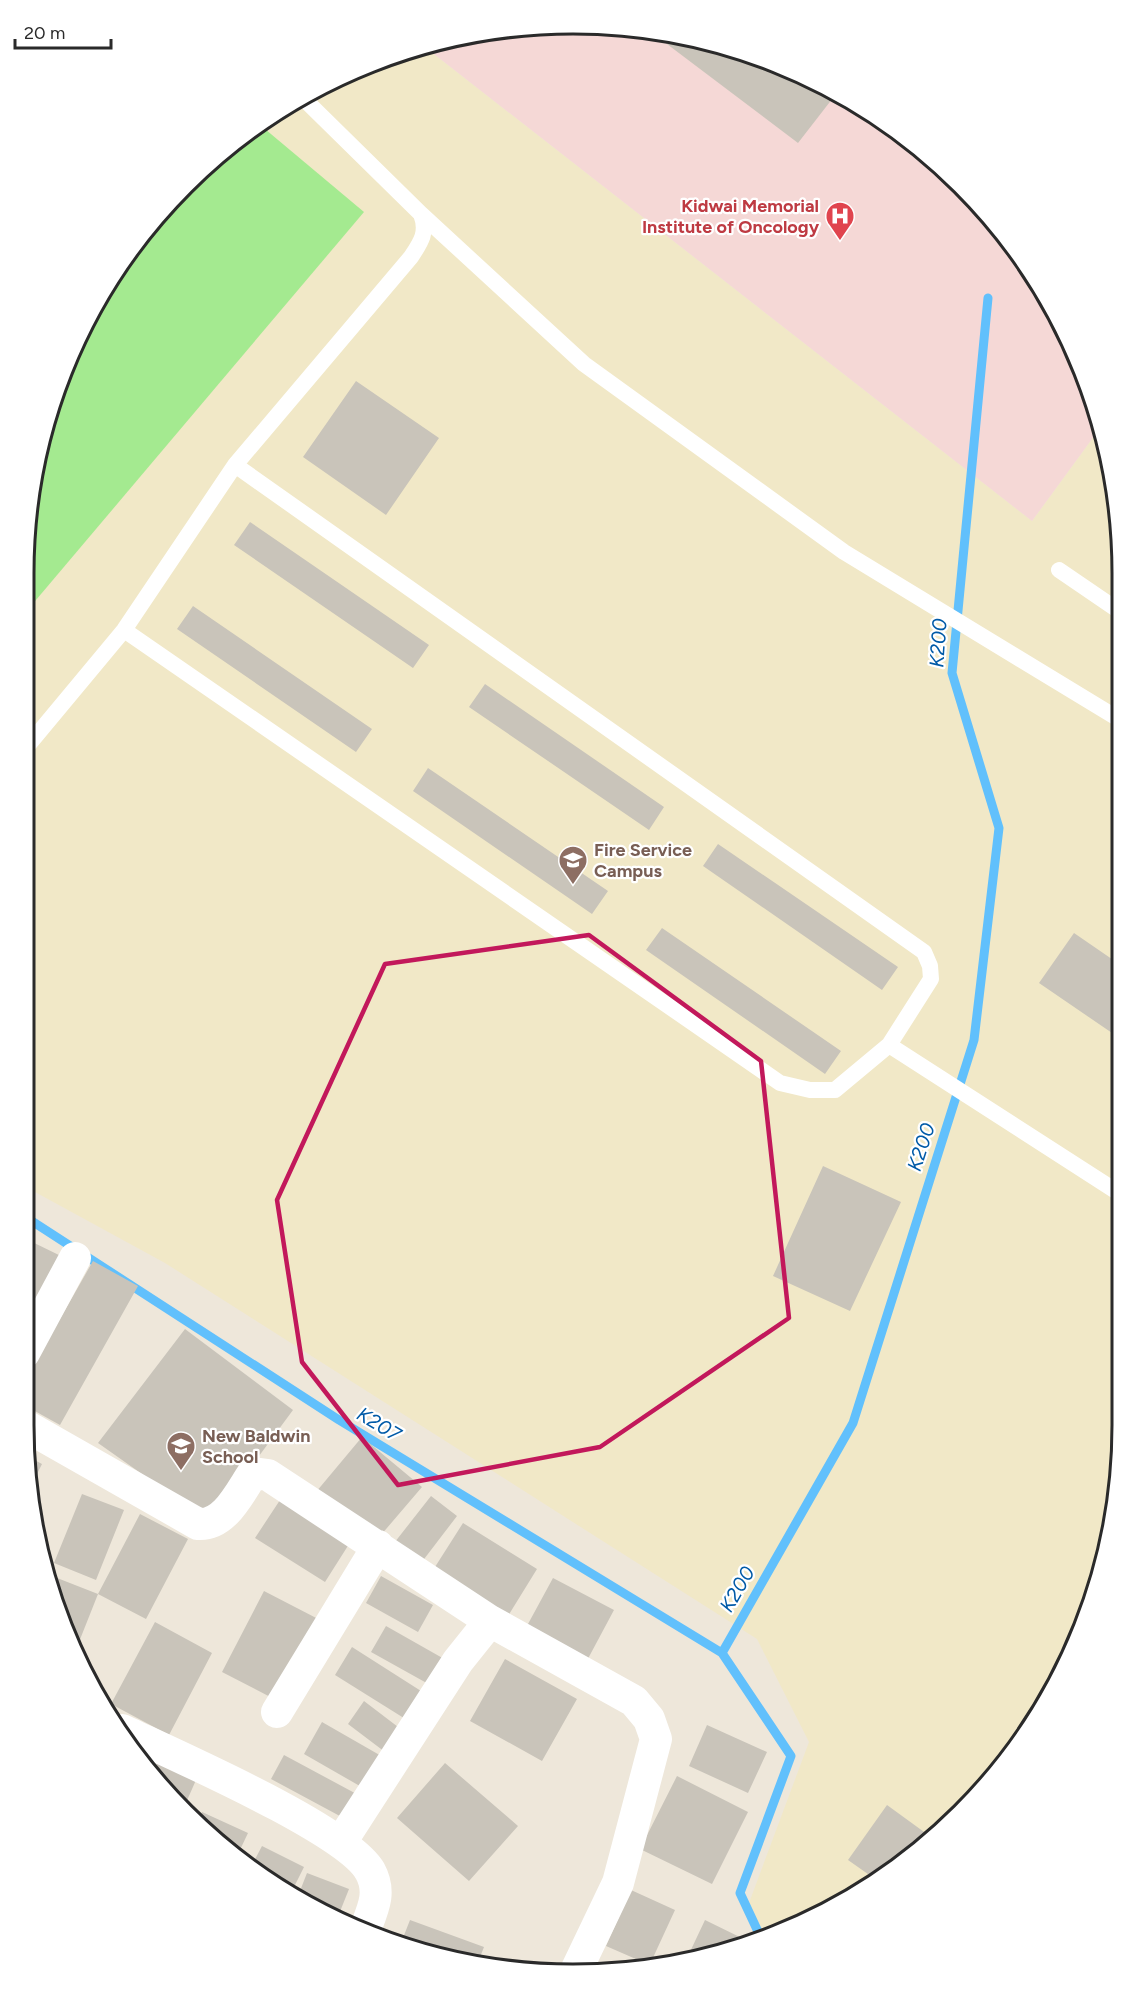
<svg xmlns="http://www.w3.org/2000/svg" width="1147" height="1999" font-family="Figtree,sans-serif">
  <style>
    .education { fill: #f1e8c7 }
    .medical { fill: #f5d8d6 }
    .green { fill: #a4ea90 }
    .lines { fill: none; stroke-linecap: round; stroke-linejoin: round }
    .stream { stroke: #61c0fc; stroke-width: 9 }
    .building { fill: #c9c4ba }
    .lane { stroke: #fff; stroke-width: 16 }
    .street { stroke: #fff; stroke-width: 32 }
    .marked { fill: none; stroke: #c2185b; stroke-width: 4.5; stroke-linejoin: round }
    .labels { text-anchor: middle; stroke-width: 4.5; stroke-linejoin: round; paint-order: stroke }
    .health-label { font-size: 18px; font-weight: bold; fill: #be3a42; stroke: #fff; text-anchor: end }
    .education-label { font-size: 18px; font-weight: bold; fill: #785e54; stroke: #fff; text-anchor: start }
    .water-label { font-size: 20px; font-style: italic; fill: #005aa7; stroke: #fff }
    .rim { fill: none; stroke: #2a2a2a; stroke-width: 3 }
  </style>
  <rect width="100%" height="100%" fill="#eee7da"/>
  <!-- education -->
  <path class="education" d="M 425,47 L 1032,521 L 1100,428 L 1122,537 L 1122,1462 L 1094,1602 L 1031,1730 L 908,1861 L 766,1937 L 749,1903 L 809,1742 L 757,1639 L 165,1263 L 24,1186 L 25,537 L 53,397 L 116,268 L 185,185 L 268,117 L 363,66 Z"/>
  <!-- medical -->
  <path class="medical" d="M 573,24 L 680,34 L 783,66 L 878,116 L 962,185 L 1049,298 L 1094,397 L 1100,428 L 1032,521 L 425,47 L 466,35 Z"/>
  <!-- green -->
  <path class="green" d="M 259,124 L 364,212 L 25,613 L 25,537 L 53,397 L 116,268 L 185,185 Z"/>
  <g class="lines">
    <!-- stream -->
    <path class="stream" d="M 24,1216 L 339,1420 L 722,1653 L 791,1756 L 740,1893 L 762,1940
      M 722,1653 L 853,1423 L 974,1040 L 999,828 L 952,673 L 988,298"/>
  </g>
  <!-- building -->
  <path class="building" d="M 663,33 L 680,34 L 783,66 L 836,94 L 798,143 L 659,38 Z
    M 356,381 L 439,438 L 386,515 L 303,457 Z
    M 250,522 L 429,645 L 413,668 L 234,545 Z
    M 193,606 L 372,729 L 356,752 L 177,629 Z
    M 485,684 L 664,807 L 649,830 L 469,707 Z
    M 428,768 L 608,891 L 592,914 L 413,791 Z
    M 718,844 L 898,967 L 882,990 L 703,866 Z
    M 662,928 L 841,1051 L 825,1074 L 646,950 Z
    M 1074,933 L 1122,966 L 1122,1025 L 1115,1035 L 1039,983 Z
    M 823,1166 L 901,1202 L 850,1311 L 773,1276 Z
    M 24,1238 L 63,1257 L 24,1337 Z
    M 93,1261 L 138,1286 L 60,1425 L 24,1405 L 24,1382 Z
    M 185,1329 L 293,1410 L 210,1522 L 98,1443 Z
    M 362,1437 L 422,1487 L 375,1542 L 316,1492 Z
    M 29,1457 L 42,1464 L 33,1482 Z
    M 82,1494 L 124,1510 L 96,1580 L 54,1563 Z
    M 431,1496 L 457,1516 L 418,1567 L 391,1547 Z
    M 282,1497 L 351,1541 L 325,1582 L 255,1538 Z
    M 140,1514 L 188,1539 L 146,1619 L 98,1594 Z
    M 463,1523 L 537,1569 L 503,1624 L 428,1578 Z
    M 52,1576 L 98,1594 L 77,1647 L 53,1602 L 50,1583 Z
    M 381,1576 L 433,1605 L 418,1632 L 366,1603 Z
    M 553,1578 L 614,1610 L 583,1668 L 522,1635 Z
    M 264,1591 L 322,1621 L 280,1702 L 222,1672 Z
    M 155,1622 L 212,1653 L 169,1735 L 111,1704 Z
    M 386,1626 L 446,1660 L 432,1686 L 371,1652 Z
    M 352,1647 L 432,1698 L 415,1725 L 335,1675 Z
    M 505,1659 L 577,1699 L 542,1761 L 470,1721 Z
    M 364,1701 L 402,1730 L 385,1752 L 348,1724 Z
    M 322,1722 L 390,1761 L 372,1793 L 304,1754 Z
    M 707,1725 L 767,1752 L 748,1793 L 689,1766 Z
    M 284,1755 L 364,1798 L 351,1822 L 271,1779 Z
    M 157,1763 L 196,1780 L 185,1805 L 152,1774 Z
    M 445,1763 L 518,1826 L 469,1881 L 397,1818 Z
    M 677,1776 L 748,1812 L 712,1884 L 640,1849 Z
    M 887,1805 L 931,1837 L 908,1861 L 875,1879 L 848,1860 Z
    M 202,1812 L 248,1833 L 238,1854 L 199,1818 Z
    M 262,1846 L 304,1867 L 291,1893 L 268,1882 L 251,1867 Z
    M 307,1873 L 349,1889 L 339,1914 L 298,1896 Z
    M 631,1890 L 675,1910 L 651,1962 L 645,1963 L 606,1946 Z
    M 410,1920 L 484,1947 L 478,1962 L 431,1956 L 401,1943 Z
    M 705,1920 L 754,1944 L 688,1956 Z"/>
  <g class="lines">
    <!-- lane -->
    <path class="lane" d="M 421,214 L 584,364 L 844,552 L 1122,721
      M 1059,570 L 1122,613
      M 124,630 L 780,1083 L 810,1090 L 835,1090 L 889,1045 L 931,979 L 930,966 L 924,952 L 235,465
      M 25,749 L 124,630 L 235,465 L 411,257 C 421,242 428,232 421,214 L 303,98
      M 889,1045 L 1122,1195"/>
    <!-- street -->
    <path class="street" d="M 24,1353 L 75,1258
      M 24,1425 L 198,1524 C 225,1526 240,1492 253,1473 L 268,1475 L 490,1621 L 634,1701 L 649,1719 L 656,1739 L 618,1883 L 574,1975
      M 277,1712 L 378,1546
      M 122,1730 C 172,1754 346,1829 370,1871 C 381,1891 374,1907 366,1927
      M 341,1842 L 458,1661 L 490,1621"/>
  </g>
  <!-- marked area -->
  <path class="marked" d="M 589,935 L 761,1061 L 789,1318 L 600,1447 L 398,1485 L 302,1362 L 277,1200 L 385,964 Z"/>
  <!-- icons -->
  <defs>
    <g id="hospital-pin" transform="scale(1.5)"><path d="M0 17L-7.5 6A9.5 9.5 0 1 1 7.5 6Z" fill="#e0444e" stroke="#fff"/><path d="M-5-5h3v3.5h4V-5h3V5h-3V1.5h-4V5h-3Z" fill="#fff"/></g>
    <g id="university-pin" transform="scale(1.5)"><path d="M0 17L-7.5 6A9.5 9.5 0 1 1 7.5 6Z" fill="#8d6e63" stroke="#fff"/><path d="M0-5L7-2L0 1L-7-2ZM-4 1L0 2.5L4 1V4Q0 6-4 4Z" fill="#fff"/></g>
    <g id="school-pin" transform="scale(1.5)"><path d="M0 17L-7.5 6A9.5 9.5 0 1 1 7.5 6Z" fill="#8d6e63" stroke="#fff"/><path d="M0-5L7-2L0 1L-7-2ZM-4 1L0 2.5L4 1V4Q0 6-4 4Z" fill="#fff"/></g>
  </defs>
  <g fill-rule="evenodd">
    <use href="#hospital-pin" x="840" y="216"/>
    <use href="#university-pin" x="573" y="860"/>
    <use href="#school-pin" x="181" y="1446"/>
  </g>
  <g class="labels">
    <!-- health labels -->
    <g class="health-label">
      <text x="819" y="212">Kidwai Memorial<tspan x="819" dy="21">Institute of Oncology</tspan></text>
    </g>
    <!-- education labels -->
    <g class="education-label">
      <text x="594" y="856">Fire Service<tspan x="594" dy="21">Campus</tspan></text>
      <text x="202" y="1442">New Baldwin<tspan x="202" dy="21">School</tspan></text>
    </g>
    <!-- water labels -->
    <g class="water-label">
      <text transform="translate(938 643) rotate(-86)" y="7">K200</text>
      <text transform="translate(921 1147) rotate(-72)" y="7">K200</text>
      <text transform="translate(379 1424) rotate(31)" y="7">K207</text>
      <text transform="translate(737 1589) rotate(-60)" y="7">K200</text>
    </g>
  </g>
  <!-- crop -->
  <path d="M0 0H1147V1999H0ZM573 34H573A539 539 0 0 1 1112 573V1425A539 539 0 0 1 573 1964H573A539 539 0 0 1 34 1425V573A539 539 0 0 1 573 34Z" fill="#fff" fill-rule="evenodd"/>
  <path class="rim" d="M573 34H573A539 539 0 0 1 1112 573V1425A539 539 0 0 1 573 1964H573A539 539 0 0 1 34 1425V573A539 539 0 0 1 573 34Z"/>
  <!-- scale -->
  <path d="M15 39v9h96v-9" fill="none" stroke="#2a2a2a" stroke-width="3"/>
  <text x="24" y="39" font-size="18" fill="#2a2a2a" stroke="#ffffff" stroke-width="4.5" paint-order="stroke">20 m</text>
</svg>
